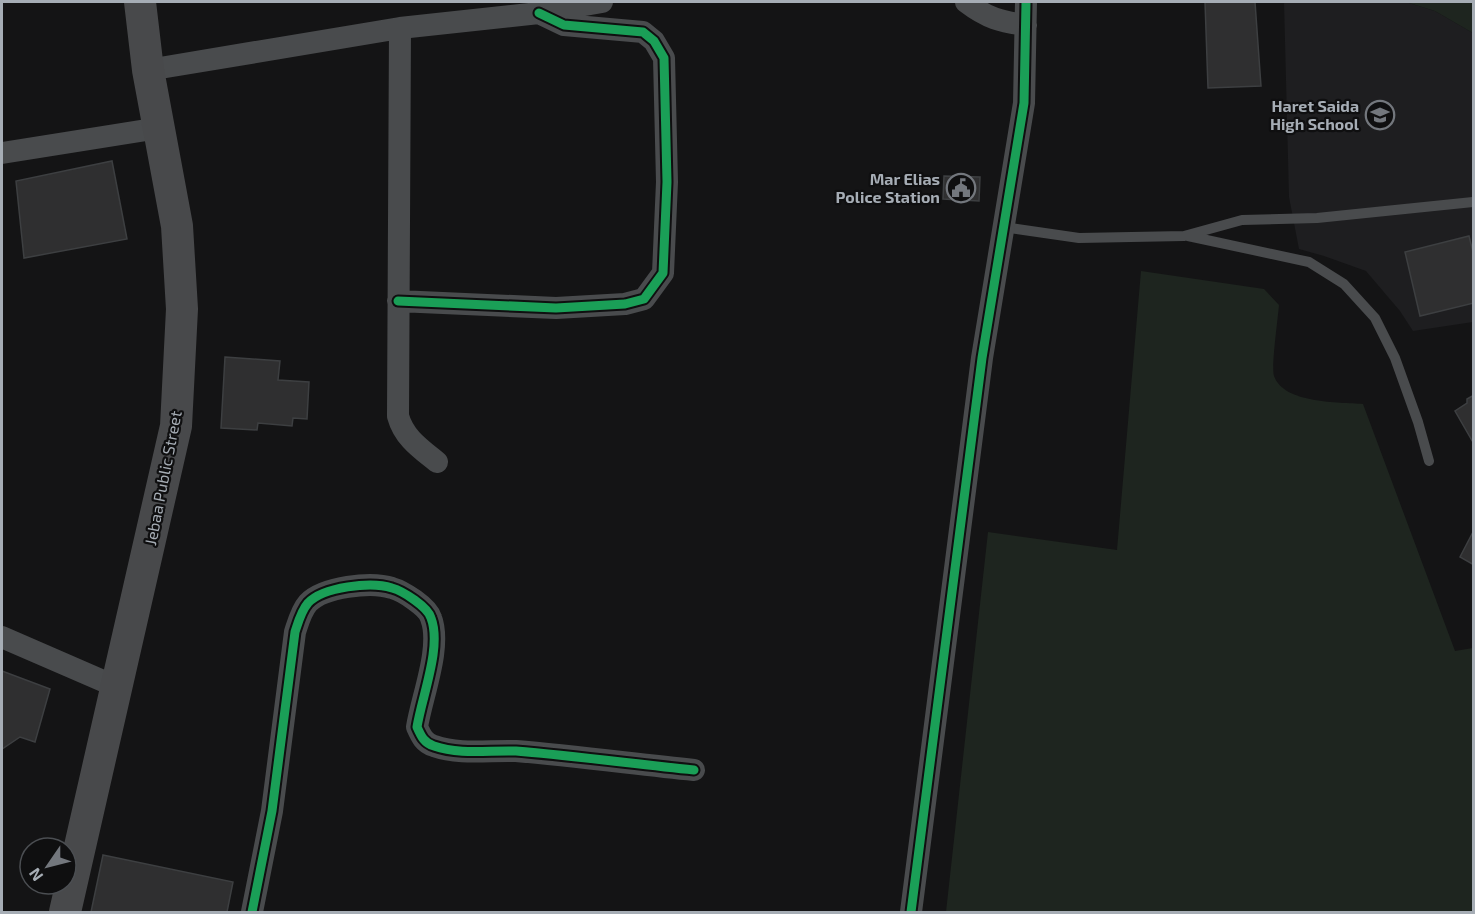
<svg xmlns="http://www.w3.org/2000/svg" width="1475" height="914" font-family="'Exo 2',sans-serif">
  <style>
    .built { fill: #1e1e20 }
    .green { fill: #1e251f }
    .building { fill: #2f2f30; stroke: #3d3f41; stroke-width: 1.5 }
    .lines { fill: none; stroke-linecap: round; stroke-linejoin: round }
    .lane { stroke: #494b4d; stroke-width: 10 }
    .street { stroke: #494b4d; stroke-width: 22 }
    .secondary { stroke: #48494b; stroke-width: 32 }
    .cycleway-casing { stroke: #0f0f10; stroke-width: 13 }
    .cycleway { stroke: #1a9f57; stroke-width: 9 }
    .labels { text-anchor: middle; stroke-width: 4.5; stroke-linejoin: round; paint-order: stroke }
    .poi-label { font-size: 16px; font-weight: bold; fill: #a6adb5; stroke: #0f0f10; text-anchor: end }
    .street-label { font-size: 16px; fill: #a6adb5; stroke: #0f0f10 }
  </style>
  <rect width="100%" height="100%" fill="#141415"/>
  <!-- built -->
  <path class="built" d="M 1284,2 L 1406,2 L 1435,11 L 1473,33 L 1473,322 L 1413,331 L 1400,311 L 1366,271 L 1324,256 L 1299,249 L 1289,197 Z"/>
  <!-- green -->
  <path class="green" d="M 1406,2 L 1473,2 L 1473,33 L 1435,11 Z
    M 1141,271 L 1264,289 L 1279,305 C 1278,318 1271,367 1274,376 C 1284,404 1339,402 1363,404 L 1455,651 L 1473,648 L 1473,912 L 946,912 L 988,532 L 1117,550 Z"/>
  <!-- building -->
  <path class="building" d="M 1205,2 L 1255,2 L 1261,86 L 1208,88 Z
    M 112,161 L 127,239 L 24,258 L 16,181 Z
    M 944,176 L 980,177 L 979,201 L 943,199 Z
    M 1469,236 L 1474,256 L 1474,303 L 1420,316 L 1405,252 Z
    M 225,357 L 280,361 L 278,380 L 309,382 L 307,419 L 293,418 L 292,426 L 258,423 L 257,430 L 221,428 Z
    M 1474,395 L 1474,444 L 1455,411 L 1467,403 L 1467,399 Z
    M 1474,530 L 1474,565 L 1460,557 Z
    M 2,671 L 50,689 L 35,742 L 20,737 L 2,749 Z
    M 103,855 L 233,882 L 227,912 L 91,912 Z"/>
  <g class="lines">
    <!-- lane -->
    <path class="lane" d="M 1003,227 L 1079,238 L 1184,236 L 1242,220 L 1317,218 L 1473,202
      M 1188,236 L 1309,262 L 1344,284 L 1375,318 L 1395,358 L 1418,422 L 1429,461"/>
    <!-- street -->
    <path class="street" d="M 966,2 C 987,18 1001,22 1026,25
      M 400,28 L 398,416 C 404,438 421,449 437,462
      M 148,70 L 400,28 L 539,13 L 602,2
      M 2,153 L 159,128
      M 398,301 L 556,308 L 625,304 L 644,299 L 663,273 L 667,182 L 664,58 L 654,41 L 643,32 L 564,25 L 539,13
      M 2,637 L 117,687
      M 252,912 L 272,811 L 295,632 C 298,623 301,611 308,603 C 323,587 371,581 392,588 C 403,591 428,607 431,618 C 442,647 422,696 417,727 C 421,736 424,743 434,746 C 460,755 489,750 516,751 C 575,756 635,764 694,770
      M 911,912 L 982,358 L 1024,103 L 1026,2"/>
    <!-- secondary -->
    <path class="secondary" d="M 65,912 L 176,426 L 182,309 L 177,226 L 148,70 L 140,2"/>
    <!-- cycleway casing -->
    <g class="cycleway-casing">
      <path id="cycleway" d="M 398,301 L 556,308 L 625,304 L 644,299 L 663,273 L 667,182 L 664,58 L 654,41 L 643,32 L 564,25 L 539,13
        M 252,912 L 272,811 L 295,632 C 298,623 301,611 308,603 C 323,587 371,581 392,588 C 403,591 428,607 431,618 C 442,647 422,696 417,727 C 421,736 424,743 434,746 C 460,755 489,750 516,751 C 575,756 635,764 694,770
        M 911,912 L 982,358 L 1024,103 L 1026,2"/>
    </g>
    <!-- cycleway -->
    <use href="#cycleway" class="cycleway"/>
  </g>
  <!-- icons -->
  <defs>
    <g id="school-ring" transform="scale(1.5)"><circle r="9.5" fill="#0f0f10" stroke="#73777d" stroke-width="1.5"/><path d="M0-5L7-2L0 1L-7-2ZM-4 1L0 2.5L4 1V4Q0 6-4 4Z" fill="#73777d"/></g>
    <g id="civic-ring" transform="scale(1.5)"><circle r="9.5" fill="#0f0f10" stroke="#73777d" stroke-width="1.5"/><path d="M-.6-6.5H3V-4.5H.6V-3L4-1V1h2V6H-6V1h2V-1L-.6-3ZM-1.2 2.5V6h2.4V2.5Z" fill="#73777d"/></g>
  </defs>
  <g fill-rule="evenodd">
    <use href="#school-ring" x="1380" y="115"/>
    <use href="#civic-ring" x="961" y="188"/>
  </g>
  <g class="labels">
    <!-- poi labels -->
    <g class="poi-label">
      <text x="1359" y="112">Haret Saida<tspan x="1359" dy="18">High School</tspan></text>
      <text x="940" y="185">Mar Elias<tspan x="940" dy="18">Police Station</tspan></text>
    </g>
    <!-- street labels -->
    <g class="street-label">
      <text transform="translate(163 478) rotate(-79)" y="6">Jebaa Public Street</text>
    </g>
  </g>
  <!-- border -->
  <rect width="1475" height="914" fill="none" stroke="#a6adb5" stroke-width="6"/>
  <!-- north arrow -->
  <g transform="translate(48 866) rotate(235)"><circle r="28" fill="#0f0f10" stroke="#4b4e52" stroke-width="1.5"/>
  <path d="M0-4.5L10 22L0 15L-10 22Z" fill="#73777d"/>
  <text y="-9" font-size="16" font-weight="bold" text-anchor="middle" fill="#a6adb5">N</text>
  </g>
</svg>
